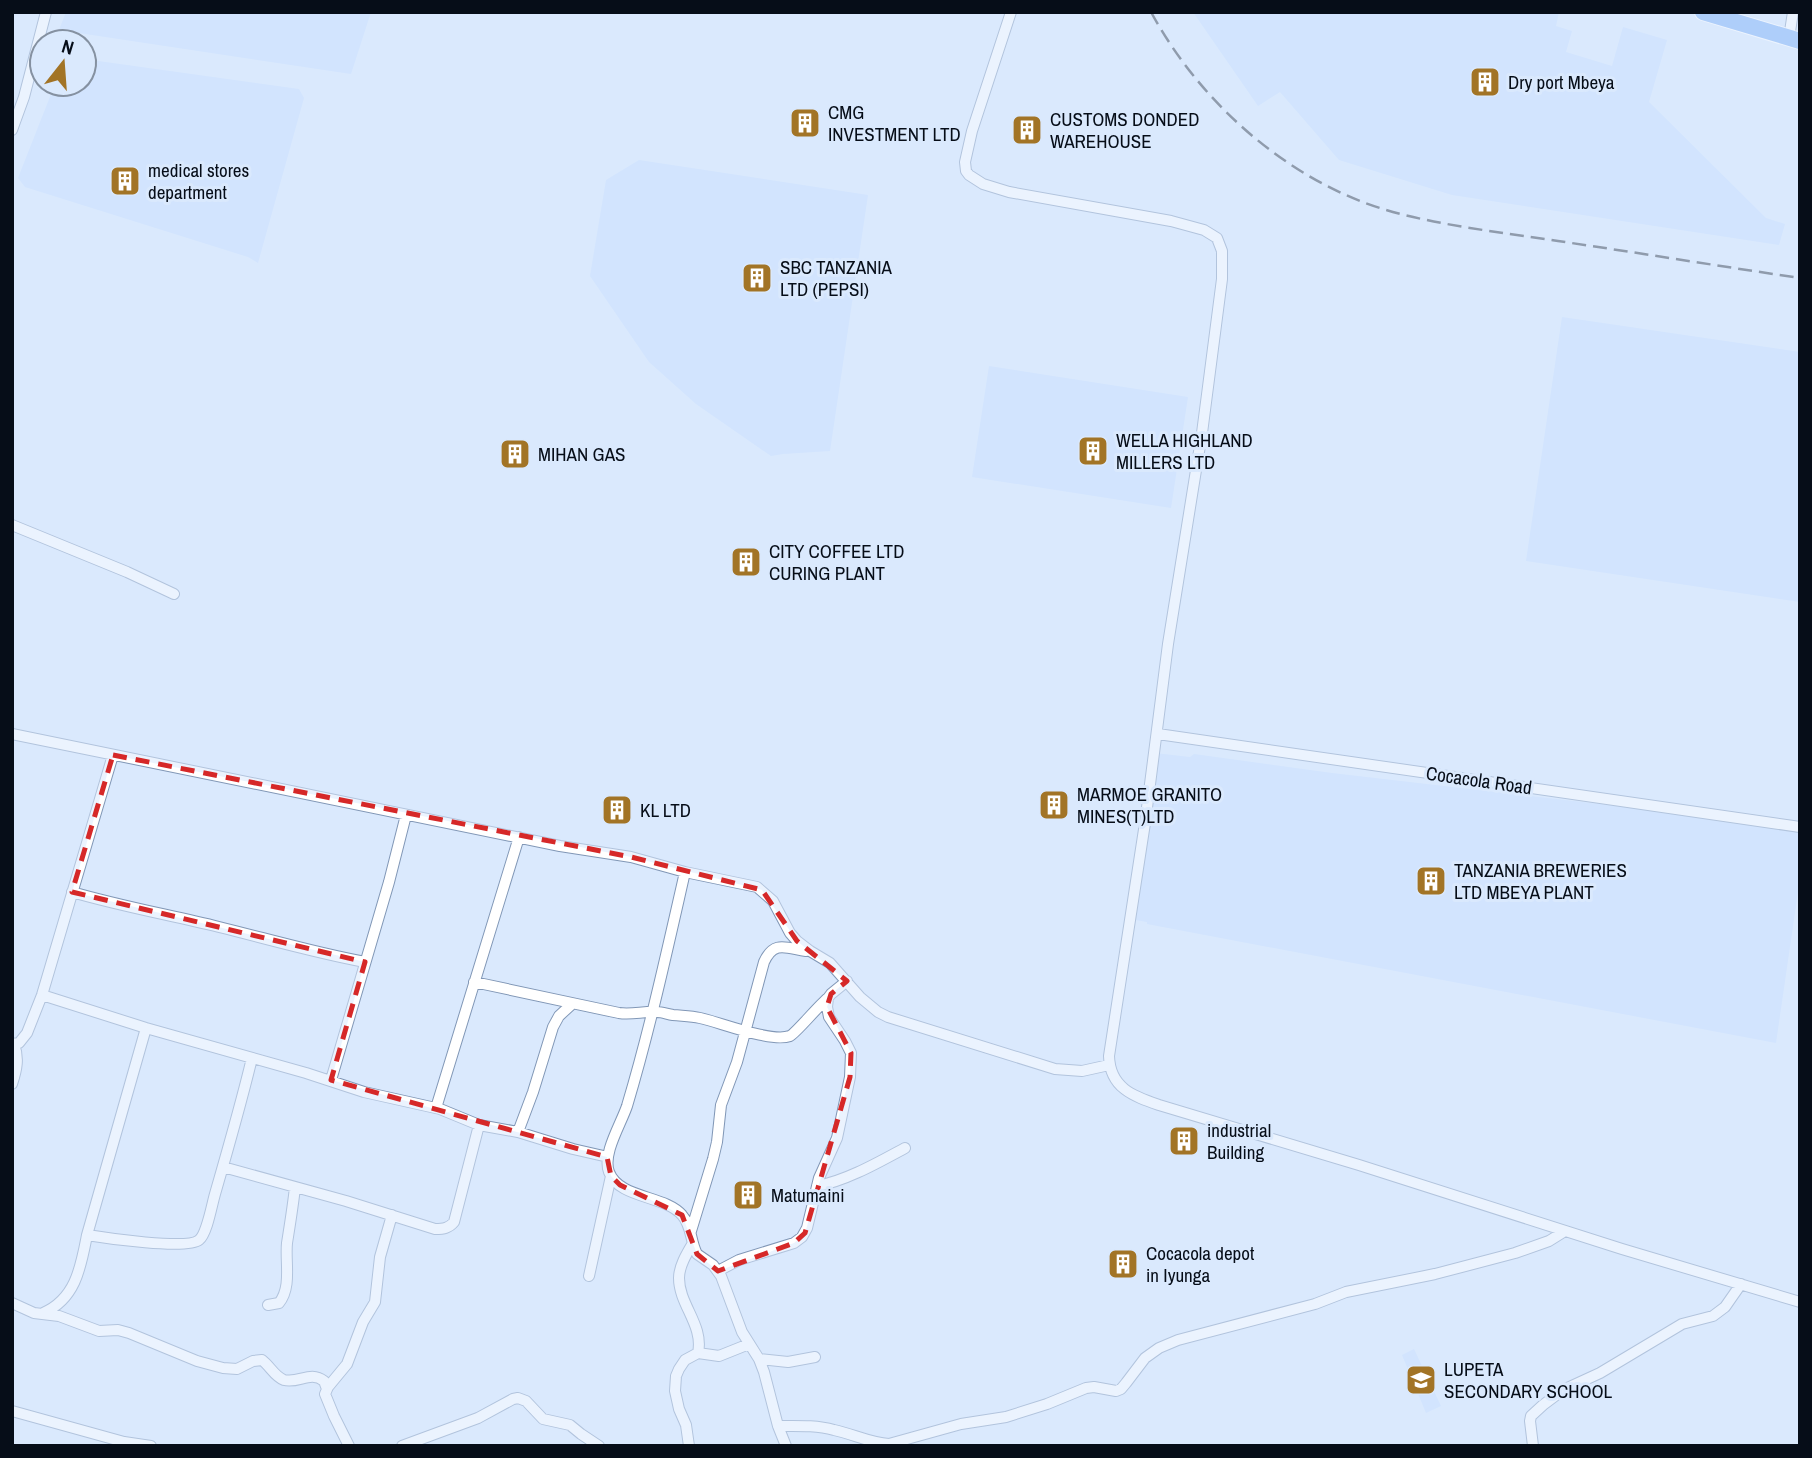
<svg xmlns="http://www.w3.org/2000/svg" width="1812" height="1458" font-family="'Archivo Narrow',sans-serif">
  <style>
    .built { fill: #c7defe }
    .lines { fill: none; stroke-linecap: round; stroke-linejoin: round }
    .minor-casing { stroke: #8197b6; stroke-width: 12 }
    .highway-casing { stroke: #fff; stroke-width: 18 }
    .minor { stroke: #fff; stroke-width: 10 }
    .highway { stroke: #79adf5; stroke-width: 16 }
    .rail { stroke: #343d4a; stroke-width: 2.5; stroke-dasharray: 14 7; stroke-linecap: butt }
    .marked { fill: none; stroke: #d62828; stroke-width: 5; stroke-dasharray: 14 9; stroke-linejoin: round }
    .labels { text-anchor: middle; stroke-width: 6; stroke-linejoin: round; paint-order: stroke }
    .poi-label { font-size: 19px; fill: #060d18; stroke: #dae9fd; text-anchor: start }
    .street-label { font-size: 19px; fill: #060d18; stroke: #dae9fd }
  </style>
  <rect width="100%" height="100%" fill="#dae9fd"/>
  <!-- built -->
  <path class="built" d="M 66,12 L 371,12 L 351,74 L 59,30 Z
    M 1193,12 L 1559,12 L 1556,26 L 1572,31 L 1566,52 L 1612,66 L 1623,27 L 1667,40 L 1649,102 L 1766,218 L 1785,224 L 1779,245 L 1452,195 L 1339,160 L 1280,92 L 1258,106 Z
    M 84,59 L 299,89 L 304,98 L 258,263 L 248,257 L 25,187 L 18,178 L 55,84 L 84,84 Z
    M 639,160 L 868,195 L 830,451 L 783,454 L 771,456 L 696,404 L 649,362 L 590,276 L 606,180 Z
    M 1562,317 L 1800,352 L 1800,602 L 1526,561 Z
    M 989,366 L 1188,397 L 1171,508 L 972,477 Z
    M 1155,753 L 1190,757 L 1194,754 L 1332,773 L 1800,827 L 1800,878 L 1776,1043 L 1147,924 L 1147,922 L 1130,919 Z
    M 1414,1349 L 1441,1406 L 1426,1413 L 1402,1355 Z"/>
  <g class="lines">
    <!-- minor casing -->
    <g class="minor-casing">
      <path id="minor" d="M 1011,12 L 972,131 L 965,162 L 966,171 L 969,175 L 983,184 L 1009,192 L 1171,221 L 1204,230 L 1217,238 L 1222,251 L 1222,279 L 1202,433 L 1168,644 L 1145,823 L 1109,1056 C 1110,1088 1133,1096 1159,1105 L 1359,1165 L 1622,1249 L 1800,1302
        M 1789,38 L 1793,12
        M 12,130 L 24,97 L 46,12
        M 12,525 L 127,572 L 174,594
        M 12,734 L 560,846 L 631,857 L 685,872 L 757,887 L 773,901 L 790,933 L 797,941 L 810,951 L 830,963 L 860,997 L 878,1012 L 888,1017 L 1055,1069 L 1082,1071 L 1109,1065
        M 1158,734 L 1800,827
        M 685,872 C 667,951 650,1029 627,1106 C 621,1124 602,1154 609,1172 C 619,1199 665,1195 682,1215 C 692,1226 690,1241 697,1254 L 713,1265 L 721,1276 L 742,1332 L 759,1359 L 764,1372 L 778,1426 L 786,1446
        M 72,892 C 120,906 170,915 219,927 C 268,939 316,953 365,962
        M 474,982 L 619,1013 C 632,1015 644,1011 657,1012 C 662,1012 667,1014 673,1015 C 682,1016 691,1016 700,1018 C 719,1022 771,1043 790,1036 C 796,1033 819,1005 828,998
        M 42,995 L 146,1028 L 306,1073 L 364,1092 L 440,1109 L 479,1125 L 518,1132 L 573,1149 L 608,1157
        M 12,1044 L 19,1043 L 27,1033 L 42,995 L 113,755
        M 331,1080 L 389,882 L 406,815
        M 12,1084 C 17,1069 19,1058 14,1044
        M 436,1108 L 519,837
        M 518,1132 L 533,1092 L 553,1027 L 559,1016 L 572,1004
        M 223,1167 L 346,1201 L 435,1229 C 444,1229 449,1228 454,1222 L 479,1125
        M 817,1186 C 846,1181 879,1162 905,1148
        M 691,1231 L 713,1159 L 717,1142 L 721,1105 L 737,1062 L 764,962 C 774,940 786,948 806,951
        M 87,1235 C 105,1238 187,1250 199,1240 C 207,1234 212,1204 215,1194 C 228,1149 241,1104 252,1058
        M 693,1243 C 687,1253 679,1266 679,1278 C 679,1305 704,1325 698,1353
        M 718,1271 L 739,1260 L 794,1243 L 802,1237 L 807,1228 L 819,1178 L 837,1138 L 850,1077 L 851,1053 L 845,1041 L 829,1017 L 827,1007 L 828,998 L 831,994 L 847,981
        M 589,1276 L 611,1176
        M 12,1303 L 34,1313 L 59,1316 L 99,1331 L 118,1330 L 129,1333 L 197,1361 L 223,1368 L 237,1369 L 253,1361 L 262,1360 C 270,1366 275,1377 284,1380 C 299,1384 310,1370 324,1381 L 327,1389
        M 268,1305 L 279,1303 C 292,1287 285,1262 287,1243 C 290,1224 293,1206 295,1187
        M 43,1313 C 76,1299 81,1266 87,1235 L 146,1028
        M 759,1359 L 788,1362 L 815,1357
        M 12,1411 L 124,1442 L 151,1446
        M 778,1426 C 797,1426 816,1425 834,1430 C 853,1434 870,1443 889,1444 L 961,1424 L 1006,1417 L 1047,1404 L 1086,1388 L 1094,1387 L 1116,1391 L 1121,1389 L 1126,1383 L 1145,1358 L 1159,1348 L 1178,1340 L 1315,1304 L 1346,1292 L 1435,1274 L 1515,1253 L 1549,1241 L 1565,1231
        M 349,1446 L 334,1416 L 325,1394 L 328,1387 L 347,1364 L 363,1322 L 375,1302 L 380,1257 L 392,1215
        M 402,1446 L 478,1418 L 513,1399 L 518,1398 L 526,1401 L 543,1419 L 570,1425 L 581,1434 L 599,1446
        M 689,1446 L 686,1425 L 679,1409 L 675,1391 L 676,1376 L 679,1369 L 685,1360 L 698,1353 L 719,1356 L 749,1344
        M 1533,1446 L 1530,1421 L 1531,1416 L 1543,1405 L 1563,1390 L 1600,1373 L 1682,1324 L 1713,1316 L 1725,1307 L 1741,1284"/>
    </g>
    <!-- highway casing -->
    <g class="highway-casing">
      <path id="highway" d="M 1703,12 L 1800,41"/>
    </g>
    <!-- minor -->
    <use href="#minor" class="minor"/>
    <!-- highway -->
    <use href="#highway" class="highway"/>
    <!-- rail -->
    <path class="rail" d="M 1151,12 C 1196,95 1272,166 1360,201 C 1419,224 1495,231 1558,241 C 1639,253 1719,266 1800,278"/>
  </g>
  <!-- marked area -->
  <path d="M0 0H1812V1458H0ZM 113,755 L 631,857 L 762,890 L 797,941 L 847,981 L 831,994 L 827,1007 L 851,1053 L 850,1077 L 805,1233 L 794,1243 L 718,1271 L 697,1254 L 682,1215 L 620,1185 L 611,1176 L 607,1157 L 331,1080 L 365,962 L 72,892 Z" fill="#dae9fd" fill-opacity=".55" fill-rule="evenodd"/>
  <path class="marked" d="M 113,755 L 631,857 L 762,890 L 797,941 L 847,981 L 831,994 L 827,1007 L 851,1053 L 850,1077 L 805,1233 L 794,1243 L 718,1271 L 697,1254 L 682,1215 L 620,1185 L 611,1176 L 607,1157 L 331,1080 L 365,962 L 72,892 Z"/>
  <!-- icons -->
  <defs>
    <g id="building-square" transform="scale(1.575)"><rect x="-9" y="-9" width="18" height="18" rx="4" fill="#a27426" stroke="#dae9fd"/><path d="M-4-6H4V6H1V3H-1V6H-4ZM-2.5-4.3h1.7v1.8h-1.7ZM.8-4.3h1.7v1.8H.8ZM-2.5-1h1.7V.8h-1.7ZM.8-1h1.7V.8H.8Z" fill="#fff"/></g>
    <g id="school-square" transform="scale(1.575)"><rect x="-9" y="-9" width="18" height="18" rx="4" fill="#a27426" stroke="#dae9fd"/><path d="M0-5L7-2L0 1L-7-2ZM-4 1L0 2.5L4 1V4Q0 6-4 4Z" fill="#fff"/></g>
  </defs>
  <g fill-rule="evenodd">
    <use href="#building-square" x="1485" y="82"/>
    <use href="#building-square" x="805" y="123"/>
    <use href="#building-square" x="1027" y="130"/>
    <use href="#building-square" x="125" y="181"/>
    <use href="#building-square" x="757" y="278"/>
    <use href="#building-square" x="1093" y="451"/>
    <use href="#building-square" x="515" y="454"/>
    <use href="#building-square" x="746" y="562"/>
    <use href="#building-square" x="1054" y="805"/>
    <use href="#building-square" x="617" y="810"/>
    <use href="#building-square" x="1431" y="881"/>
    <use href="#building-square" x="1184" y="1141"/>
    <use href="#building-square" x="748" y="1195"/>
    <use href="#building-square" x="1123" y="1264"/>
    <use href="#school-square" x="1421" y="1380"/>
  </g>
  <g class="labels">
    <!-- poi labels -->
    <g class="poi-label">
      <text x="1508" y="89">Dry port Mbeya</text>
      <text x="828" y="119">CMG<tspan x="828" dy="22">INVESTMENT LTD</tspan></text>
      <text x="1050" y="126">CUSTOMS DONDED<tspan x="1050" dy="22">WAREHOUSE</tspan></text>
      <text x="148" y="177">medical stores<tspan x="148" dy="22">department</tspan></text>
      <text x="780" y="274">SBC TANZANIA<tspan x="780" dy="22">LTD (PEPSI)</tspan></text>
      <text x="1116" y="447">WELLA HIGHLAND<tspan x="1116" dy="22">MILLERS LTD</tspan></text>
      <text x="538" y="461">MIHAN GAS</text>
      <text x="769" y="558">CITY COFFEE LTD<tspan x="769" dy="22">CURING PLANT</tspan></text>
      <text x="1077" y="801">MARMOE GRANITO<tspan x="1077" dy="22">MINES(T)LTD</tspan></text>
      <text x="640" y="817">KL LTD</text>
      <text x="1454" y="877">TANZANIA BREWERIES<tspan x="1454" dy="22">LTD MBEYA PLANT</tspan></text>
      <text x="1207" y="1137">industrial<tspan x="1207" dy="22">Building</tspan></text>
      <text x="771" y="1202">Matumaini</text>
      <text x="1146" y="1260">Cocacola depot<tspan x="1146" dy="22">in Iyunga</tspan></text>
      <text x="1444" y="1376">LUPETA<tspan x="1444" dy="22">SECONDARY SCHOOL</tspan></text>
    </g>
    <!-- street labels -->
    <g class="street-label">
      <text transform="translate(1479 780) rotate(8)" y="7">Cocacola Road</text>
    </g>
  </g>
  <!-- border -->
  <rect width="1812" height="1458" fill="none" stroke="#060d18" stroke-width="28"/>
  <!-- north arrow -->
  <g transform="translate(63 63) rotate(17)"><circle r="33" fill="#dae9fd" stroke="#8591a1" stroke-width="2"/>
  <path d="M0-5L12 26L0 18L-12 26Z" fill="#a27426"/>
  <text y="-10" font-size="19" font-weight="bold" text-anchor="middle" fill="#060d18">N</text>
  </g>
</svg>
